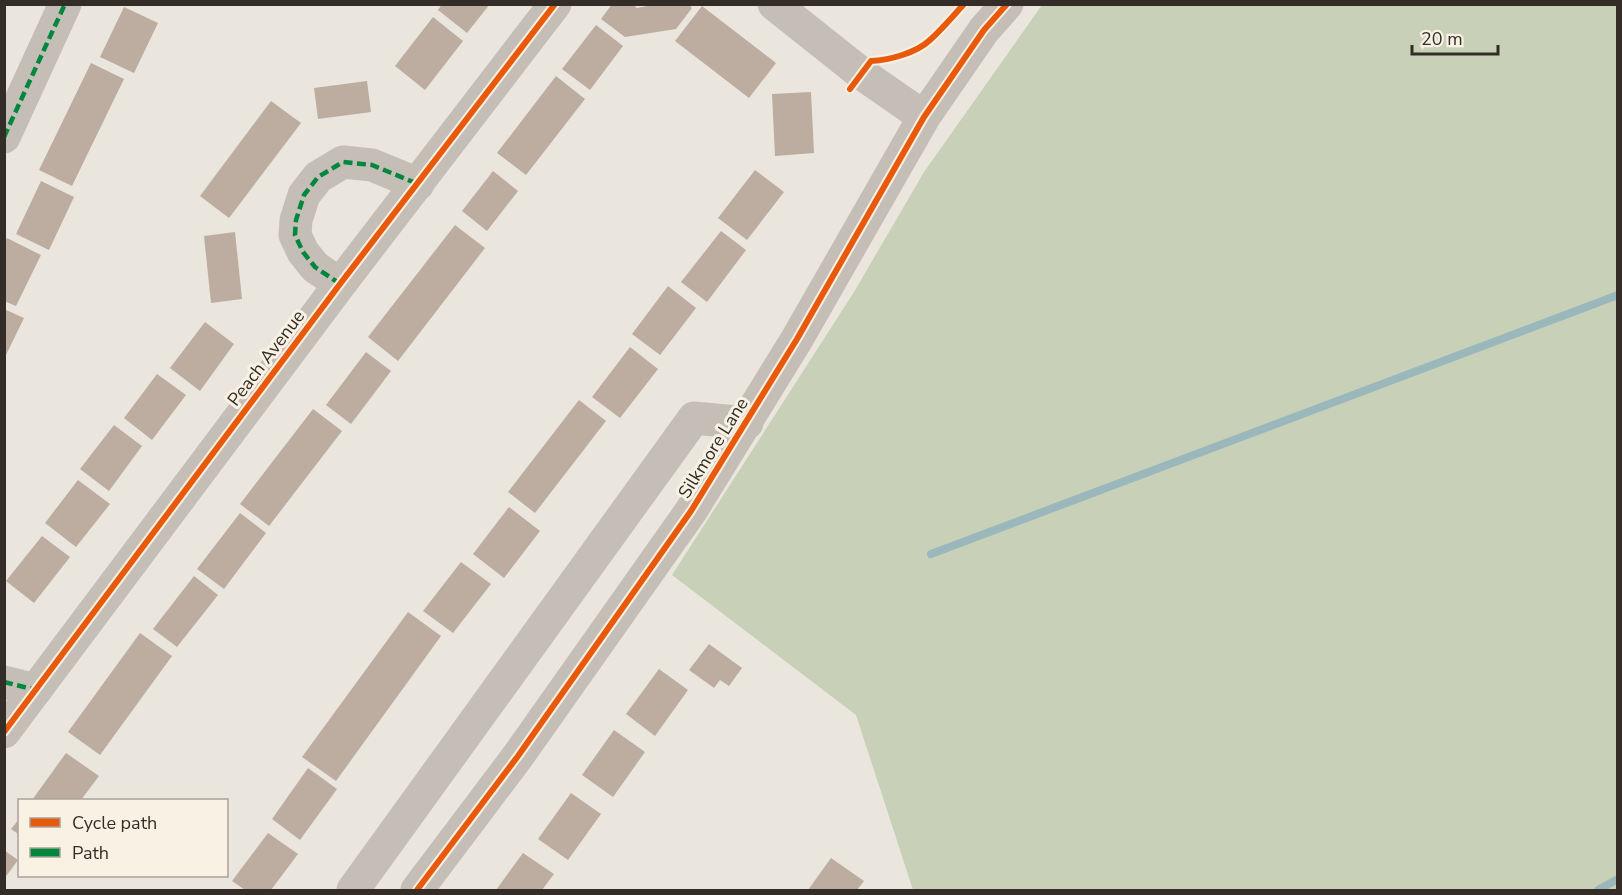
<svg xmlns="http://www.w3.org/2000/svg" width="1622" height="895" font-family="'Nunito Sans',sans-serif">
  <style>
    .green { fill: #c9d0b8 }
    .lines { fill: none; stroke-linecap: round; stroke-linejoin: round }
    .stream { stroke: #9ab8bb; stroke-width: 8 }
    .building { fill: #bdaca0 }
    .minor { stroke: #c4beb7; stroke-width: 33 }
    .quiet { stroke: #00873e; stroke-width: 4.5; stroke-dasharray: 9 4.5; stroke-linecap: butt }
    .cycleway-casing { stroke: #f8f1e4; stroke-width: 10 }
    .cycleway { stroke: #e8590c; stroke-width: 6 }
    .labels { text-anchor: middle; stroke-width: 6; stroke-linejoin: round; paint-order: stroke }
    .street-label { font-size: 18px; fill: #342c26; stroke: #f8f1e4 }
  </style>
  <rect width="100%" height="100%" fill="#eae6de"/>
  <!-- green -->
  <path class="green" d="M 1042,5 L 1617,5 L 1617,890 L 913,890 L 856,715 L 672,575 L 854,292 L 924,172 Z"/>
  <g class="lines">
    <!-- stream -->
    <path class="stream" d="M 931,554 L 1618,295
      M 1598,890 L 1618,879"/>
  </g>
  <!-- building -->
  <path class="building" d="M 442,4 L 490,4 L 467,33 L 438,10 Z
    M 612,4 L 632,4 L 637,8 L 658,4 L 688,4 L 692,8 L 676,29 L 625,37 L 601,19 Z
    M 702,6 L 776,63 L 749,98 L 675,41 Z
    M 124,7 L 158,23 L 134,73 L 100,57 Z
    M 433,17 L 463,41 L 425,90 L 395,66 Z
    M 596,25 L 623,46 L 590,90 L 562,69 Z
    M 91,63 L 124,79 L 72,186 L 39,170 Z
    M 556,76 L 585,99 L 526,175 L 497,153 Z
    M 367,81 L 371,112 L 318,119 L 314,88 Z
    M 811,92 L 814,153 L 775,156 L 772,94 Z
    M 271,101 L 301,123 L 229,218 L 200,196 Z
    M 755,170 L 784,192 L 747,240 L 718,218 Z
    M 493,171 L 518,191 L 487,231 L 462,211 Z
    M 41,181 L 74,197 L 49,250 L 16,234 Z
    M 455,225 L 485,248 L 398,361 L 368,337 Z
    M 721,231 L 746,250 L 707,302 L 681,282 Z
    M 235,232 L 242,299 L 211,303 L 204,236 Z
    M 7,238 L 41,255 L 16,306 L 4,301 L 4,243 Z
    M 668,286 L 696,308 L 660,355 L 632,334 Z
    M 4,309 L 24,318 L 4,359 Z
    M 205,322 L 234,344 L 200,391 L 170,368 Z
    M 630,347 L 658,369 L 620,418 L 592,397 Z
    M 366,352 L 391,371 L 351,424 L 326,405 Z
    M 157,374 L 186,395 L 152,440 L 124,418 Z
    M 579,400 L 606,421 L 535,513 L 508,492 Z
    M 313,409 L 342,431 L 269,526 L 240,504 Z
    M 114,425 L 142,446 L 109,491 L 80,469 Z
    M 78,480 L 110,504 L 76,547 L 45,523 Z
    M 509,507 L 540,531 L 504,578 L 473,554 Z
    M 240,513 L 266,533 L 224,589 L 197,569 Z
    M 42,536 L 70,557 L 34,603 L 6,581 Z
    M 461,562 L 491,584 L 453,633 L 423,611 Z
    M 194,576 L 218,595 L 177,647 L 153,629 Z
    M 408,612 L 441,636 L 336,781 L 302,757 Z
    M 140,633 L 172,656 L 100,755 L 68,732 Z
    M 709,644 L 742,668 L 729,686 L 720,680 L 714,688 L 689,670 Z
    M 659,669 L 688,690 L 655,736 L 626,714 Z
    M 614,730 L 645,752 L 613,797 L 582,775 Z
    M 66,753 L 99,776 L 81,800 L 32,800 Z
    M 308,768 L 337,789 L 300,840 L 272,819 Z
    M 571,793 L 601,814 L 568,860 L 538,839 Z
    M 20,818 L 20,835 L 11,829 Z
    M 268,833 L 298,854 L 271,890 L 245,890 L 232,881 Z
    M 4,850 L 18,860 L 4,879 Z
    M 523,853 L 554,874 L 542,890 L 496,890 Z
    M 831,858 L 864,881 L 857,890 L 808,890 Z"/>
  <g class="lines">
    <!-- minor -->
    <path class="minor" d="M 774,4 L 862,74 L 924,117
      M 4,137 L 65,4
      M 340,284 L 315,267 L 303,252 L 295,235 L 296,220 L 304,195 L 318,177 L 343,162 L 372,165 L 418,184
      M 4,682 L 36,690
      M 4,732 L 340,284 L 555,4
      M 353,890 L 694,418 L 747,423
      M 417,890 L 518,756 L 691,511 L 797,339 L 924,117 L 984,30 L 1007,4"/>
    <!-- quiet -->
    <path class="quiet" d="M 4,137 L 65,4
      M 340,284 L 315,267 L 303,252 L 295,235 L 296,220 L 304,195 L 318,177 L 343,162 L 372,165 L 418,184
      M 4,682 L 36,690"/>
    <!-- cycleway casing -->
    <g class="cycleway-casing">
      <path id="cycleway" d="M 850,89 L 871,61 C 890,60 916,53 930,40 C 942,29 953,16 964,4
        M 4,732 L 340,284 L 555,4
        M 417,890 L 518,756 L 691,511 L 797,339 L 924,117 L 984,30 L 1007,4"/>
    </g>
    <!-- cycleway -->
    <use href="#cycleway" class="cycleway"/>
  </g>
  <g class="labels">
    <!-- street labels -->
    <g class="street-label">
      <text transform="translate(266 358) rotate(-53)" y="6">Peach Avenue</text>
      <text transform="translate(713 448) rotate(-58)" y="6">Silkmore Lane</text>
    </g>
  </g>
  <!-- border -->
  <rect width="1622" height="895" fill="none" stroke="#342c26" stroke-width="12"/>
  <!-- legend -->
  <rect x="18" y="799" width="210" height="78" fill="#f8f1e4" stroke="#aaa298" stroke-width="1.5"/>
  <rect x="30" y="818" width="30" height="9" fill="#e8590c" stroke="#aaa298" stroke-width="1.5"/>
  <text x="72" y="829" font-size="18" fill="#342c26">Cycle path</text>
  <rect x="30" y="848" width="30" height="9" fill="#00873e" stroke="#aaa298" stroke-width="1.5"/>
  <text x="72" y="859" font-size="18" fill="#342c26">Path</text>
  <!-- scale -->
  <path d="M1412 45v9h86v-9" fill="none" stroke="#342c26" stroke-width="3"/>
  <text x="1421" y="45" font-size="18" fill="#342c26" stroke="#f8f1e4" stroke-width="4.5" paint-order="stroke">20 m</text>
</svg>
